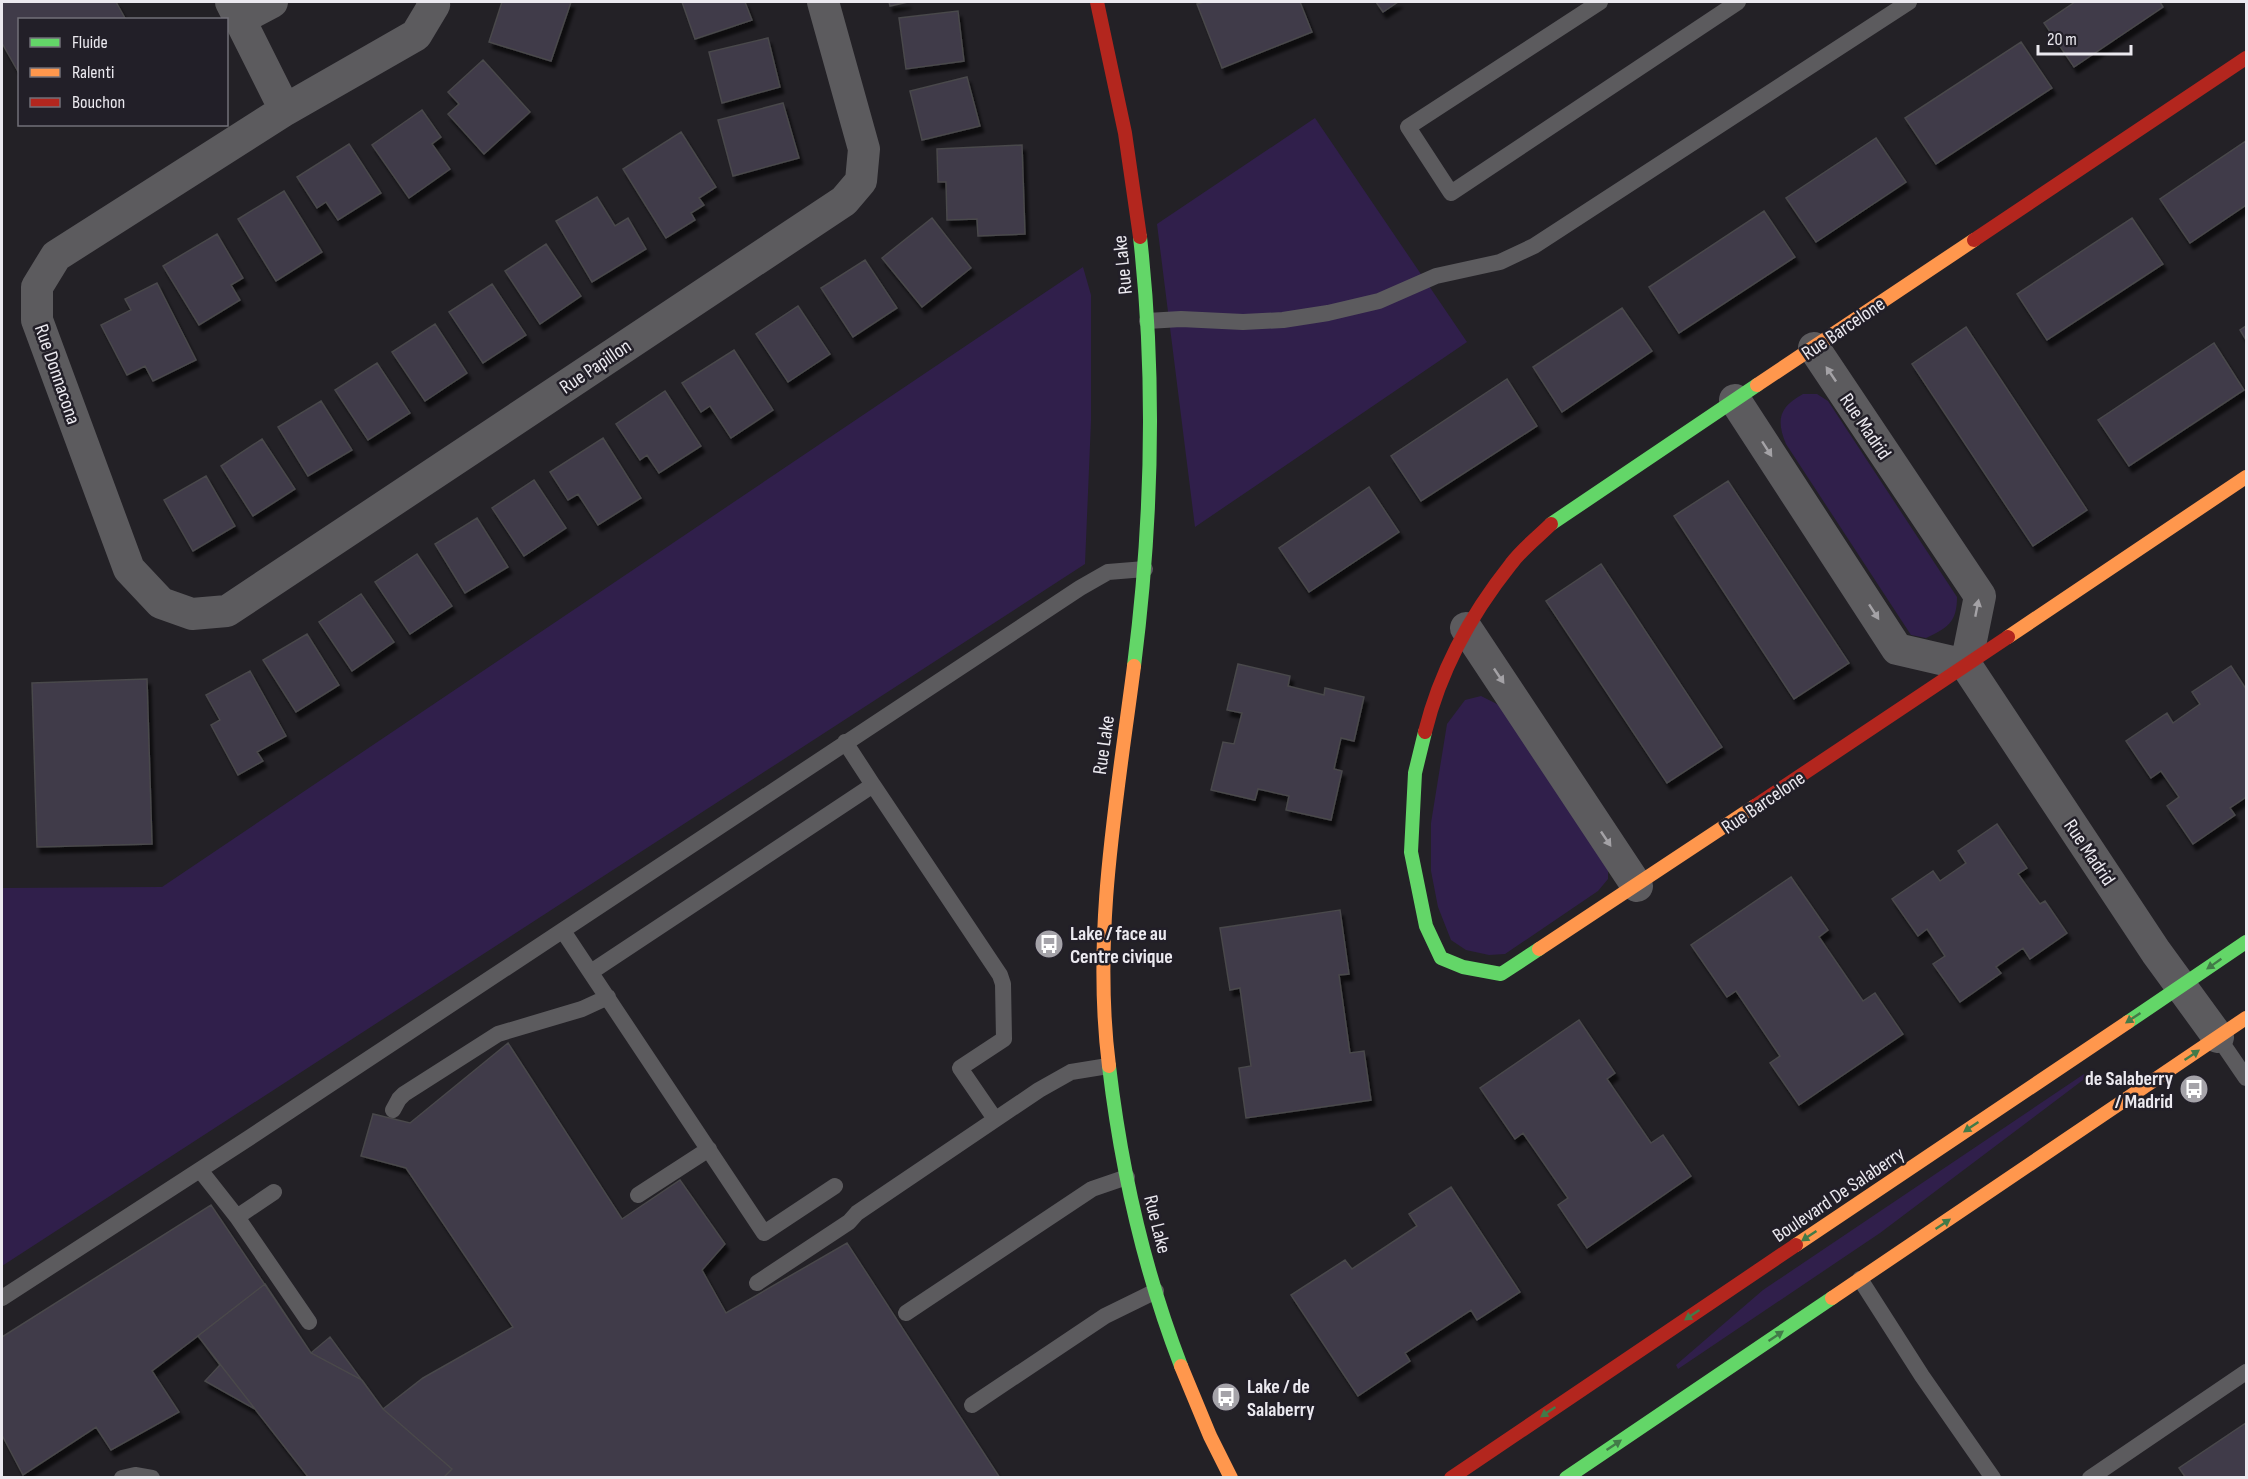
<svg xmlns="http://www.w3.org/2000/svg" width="2248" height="1479" font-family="'Sofia Sans Condensed',sans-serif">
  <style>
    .green { fill: #301f4b }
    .building { fill: #403a4a; stroke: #49484b; stroke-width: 1.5; filter: url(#shadow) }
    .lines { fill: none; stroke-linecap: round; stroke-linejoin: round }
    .lane { stroke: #5c5b5e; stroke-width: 16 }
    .street { stroke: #5c5b5e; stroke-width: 32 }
    .fast { stroke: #63d668; stroke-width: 14 }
    .slow { stroke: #ff974d; stroke-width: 14 }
    .jam { stroke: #b3261e; stroke-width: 14 }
    .oneway { fill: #a4a2a6 }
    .oneway2 { fill: #427a48 }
    .labels { text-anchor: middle; stroke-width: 5; stroke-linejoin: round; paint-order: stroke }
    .street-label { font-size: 20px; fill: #ebe9ef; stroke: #221f28 }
    .poi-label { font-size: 20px; font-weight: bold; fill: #ebe9ef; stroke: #221f28; text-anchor: start }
  </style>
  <defs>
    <filter id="shadow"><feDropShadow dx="3.5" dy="6" stdDeviation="1.5" flood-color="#0009"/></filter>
  </defs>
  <rect width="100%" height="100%" fill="#232126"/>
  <!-- green -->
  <path class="green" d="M 1315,118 L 1467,342 L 1195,527 L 1157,224 Z
    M 1083,267 L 1091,295 L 1091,421 L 1085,564 L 2,1266 L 2,888 L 162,887 Z
    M 1803,394 L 1817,394 L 1828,401 L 1957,597 C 1957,623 1947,628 1926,638 L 1911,635 L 1786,444 C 1776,420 1779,407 1803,394 Z
    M 1481,696 L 1495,703 L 1510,713 L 1608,863 L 1608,879 L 1598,891 L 1505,954 L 1489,955 L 1466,950 L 1451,940 L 1438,907 L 1431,871 L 1431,823 L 1447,724 L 1465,700 Z
    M 2084,1074 L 2087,1077 L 1880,1233 L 1678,1369 L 1676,1365 L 1763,1290 Z"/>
  <!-- building -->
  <path class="building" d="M 2,2 L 116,2 L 126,20 L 20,20 L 20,75 L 2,43 Z
    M 502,2 L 571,2 L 551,61 L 489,42 Z
    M 682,2 L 745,2 L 752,20 L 695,39 Z
    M 889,2 L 908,2 L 890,6 Z
    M 1204,2 L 1300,2 L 1312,32 L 1222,68 L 1197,4 Z
    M 1376,2 L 1398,2 L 1383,12 Z
    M 2075,2 L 2160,2 L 2163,7 L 2074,67 L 2044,23 Z
    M 958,11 L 964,61 L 906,69 L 899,18 Z
    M 768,38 L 780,87 L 722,103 L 709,52 Z
    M 2021,42 L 2052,88 L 1936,164 L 1905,118 Z
    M 483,60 L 530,112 L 484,154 L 448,114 L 459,104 L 448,92 Z
    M 967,77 L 980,126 L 922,140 L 910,91 Z
    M 783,103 L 799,158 L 733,176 L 718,120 Z
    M 422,110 L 441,137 L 432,144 L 450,169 L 409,198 L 372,145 Z
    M 681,132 L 716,187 L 699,198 L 704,205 L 691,213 L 695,220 L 666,238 L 623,169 Z
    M 1876,138 L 1906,182 L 1816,242 L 1786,198 Z
    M 2246,141 L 2246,205 L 2190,243 L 2160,199 Z
    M 349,144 L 381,193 L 338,220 L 326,202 L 317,208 L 297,177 Z
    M 1022,145 L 1025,234 L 978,236 L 977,219 L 947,220 L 946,182 L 938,182 L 937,149 Z
    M 284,191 L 322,252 L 276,281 L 238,219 Z
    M 597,197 L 615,226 L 628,218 L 646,249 L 592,282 L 556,221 Z
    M 1764,211 L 1795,257 L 1679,333 L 1649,287 Z
    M 932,218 L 971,268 L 922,307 L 882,258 Z
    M 2132,218 L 2163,264 L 2047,340 L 2017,294 Z
    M 217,234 L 243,278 L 231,285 L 240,300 L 199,325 L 163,266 Z
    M 546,244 L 581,296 L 540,324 L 505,271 Z
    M 865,260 L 897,308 L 853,337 L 821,288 Z
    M 157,283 L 196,360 L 153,381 L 145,366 L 127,375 L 101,325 L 131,310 L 125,299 Z
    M 492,284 L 526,335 L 483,363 L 449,312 Z
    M 798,306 L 830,354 L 788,382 L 756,334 Z
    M 1622,308 L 1652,351 L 1562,412 L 1533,367 Z
    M 435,324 L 467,373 L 425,401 L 392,352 Z
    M 2246,326 L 2246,340 L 2240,330 Z
    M 1966,327 L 2087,510 L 2033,546 L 1912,364 Z
    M 2214,343 L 2244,390 L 2129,466 L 2098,420 Z
    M 734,350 L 773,410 L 731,438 L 710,406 L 701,412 L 682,383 Z
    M 377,363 L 410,413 L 368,440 L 335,390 Z
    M 1507,379 L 1537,426 L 1421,501 L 1391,456 Z
    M 665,391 L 701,446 L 659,473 L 647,455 L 640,460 L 616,424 Z
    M 321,401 L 352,450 L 308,476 L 278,427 Z
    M 603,438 L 641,498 L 598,525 L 578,494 L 568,500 L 550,472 Z
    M 262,439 L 295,489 L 253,516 L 221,466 Z
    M 206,476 L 235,526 L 193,551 L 164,500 Z
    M 534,480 L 566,528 L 524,556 L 492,508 Z
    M 1728,481 L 1849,663 L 1794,699 L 1674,516 Z
    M 1369,487 L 1399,532 L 1309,592 L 1279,548 Z
    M 477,518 L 508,567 L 465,593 L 435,544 Z
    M 417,554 L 452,606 L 410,634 L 375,582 Z
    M 1601,564 L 1722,747 L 1667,783 L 1546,601 Z
    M 361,594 L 394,642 L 352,671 L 319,622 Z
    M 307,634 L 339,685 L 296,712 L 263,660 Z
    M 1238,664 L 1290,676 L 1288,686 L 1324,695 L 1325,688 L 1364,697 L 1354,741 L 1341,738 L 1334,769 L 1342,771 L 1331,820 L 1286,810 L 1289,796 L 1258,789 L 1255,800 L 1211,790 L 1223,742 L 1234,744 L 1242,713 L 1227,710 Z
    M 2231,666 L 2246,689 L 2246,797 L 2230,808 L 2235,815 L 2193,844 L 2167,806 L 2179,797 L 2161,771 L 2151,778 L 2126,741 L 2167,713 L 2173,723 L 2200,704 L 2192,692 Z
    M 250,671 L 286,736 L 257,752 L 263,761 L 238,775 L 211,725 L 220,720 L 206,695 Z
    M 147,679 L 152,844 L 37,847 L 32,683 Z
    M 1997,824 L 2027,868 L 2018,874 L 2040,904 L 2045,901 L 2067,933 L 2030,959 L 2023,948 L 1996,967 L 2001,973 L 1960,1002 L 1933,964 L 1945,956 L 1927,929 L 1918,936 L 1892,899 L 1933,871 L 1940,881 L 1966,863 L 1958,851 Z
    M 1791,877 L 1828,930 L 1819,937 L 1863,1001 L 1875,993 L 1903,1034 L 1799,1105 L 1770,1063 L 1780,1056 L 1736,991 L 1727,997 L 1691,945 Z
    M 1340,910 L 1349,974 L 1339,975 L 1350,1053 L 1364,1051 L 1371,1100 L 1246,1118 L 1239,1068 L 1251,1066 L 1240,988 L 1230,990 L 1220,928 Z
    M 1579,1020 L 1615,1073 L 1607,1079 L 1651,1143 L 1663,1135 L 1691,1176 L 1587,1248 L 1558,1205 L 1568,1198 L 1523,1133 L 1515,1139 L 1480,1088 Z
    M 508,1043 L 622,1219 L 680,1180 L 725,1244 L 702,1270 L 726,1313 L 847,1243 L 1000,1478 L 309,1478 L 198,1336 L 152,1371 L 179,1412 L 111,1450 L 96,1427 L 23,1475 L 2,1435 L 2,1337 L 211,1205 L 311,1353 L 330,1337 L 383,1409 L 423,1378 L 513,1327 L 406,1168 L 361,1156 L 373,1114 L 410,1123 Z
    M 1451,1187 L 1520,1292 L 1477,1320 L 1471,1310 L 1405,1353 L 1410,1361 L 1358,1396 L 1291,1295 L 1345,1260 L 1352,1269 L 1417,1226 L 1409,1214 Z
    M 265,1284 L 311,1353 L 362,1380 L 383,1409 L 452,1469 L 443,1478 L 309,1478 L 255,1409 L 205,1381 L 220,1365 L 198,1336 Z
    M 2246,1423 L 2246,1478 L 2186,1478 L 2179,1468 Z"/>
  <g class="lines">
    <!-- lane -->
    <path class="lane" d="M 1600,2 L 1408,127 L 1451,193 L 1738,2
      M 1147,321 L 1181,319 L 1243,322 L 1283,320 L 1328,313 L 1379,301 L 1436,276 L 1500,262 L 1534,246 L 1909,2
      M 845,742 L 873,785
      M 563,931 L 764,1233 L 835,1186
      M 591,972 L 873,785 L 1000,975 L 1003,984 L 1004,1039 L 960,1068 L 995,1119
      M 2218,1037 L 2246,1078
      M 393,1110 L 399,1099 L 404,1094 L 498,1034 L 582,1009 L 608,997
      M 200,1170 L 237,1217 L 309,1322
      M 638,1195 L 709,1149
      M 237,1217 L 274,1192
      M 1860,1279 L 1922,1376 L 1993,1478
      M 757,1283 L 849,1222 L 857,1213 L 1039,1090 L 1071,1072 L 1108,1066
      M 2,1298 L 249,1138 L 1080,588 L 1108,572 L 1145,569
      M 906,1313 L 1092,1189 L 1127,1177
      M 972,1405 L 1105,1316 L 1156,1291
      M 122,1478 L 135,1475 L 152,1478
      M 2090,1478 L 2246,1372"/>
    <!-- street -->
    <path class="street" d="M 231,2 L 285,110 L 56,256 L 37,287 L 37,320 L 129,569 L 161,603 L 192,614 L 227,611 L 844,201 L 861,181 L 864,149 L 823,2
      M 240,19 L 272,2
      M 285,110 L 416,35 L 434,5 L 432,2
      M 1814,348 L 1980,596 L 1966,665
      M 1735,400 L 1897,649 L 1966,665 L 2156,952 L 2218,1037
      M 1466,628 L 1637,886"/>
    <!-- fast -->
    <path class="fast" d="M 1551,524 L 1757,385
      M 1134,666 C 1152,524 1156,380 1140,237
      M 1425,732 L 1415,773 L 1411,852 L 1426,926 L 1441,958 L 1463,967 L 1501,974 L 1539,949
      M 2128,1022 L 2246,942
      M 1109,1066 C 1121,1168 1144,1270 1181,1366
      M 1566,1478 L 1832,1298"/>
    <!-- slow -->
    <path class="slow" d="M 1757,385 L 1974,240
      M 2008,637 L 2246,477
      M 1539,949 L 1755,806
      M 1109,1066 C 1092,933 1117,798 1134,666
      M 1796,1245 L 2128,1022
      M 1832,1298 L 2246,1018
      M 1181,1366 L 1210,1436 L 1231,1478"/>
    <!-- jam -->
    <path class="jam" d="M 1097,2 L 1125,133 L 1140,237
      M 1974,240 L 2246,58
      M 1425,732 C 1440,671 1472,613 1511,564 C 1522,549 1538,537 1551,524
      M 1755,806 L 2008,637
      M 1451,1478 L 1796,1245"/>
  </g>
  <!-- one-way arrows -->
  <defs><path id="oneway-solid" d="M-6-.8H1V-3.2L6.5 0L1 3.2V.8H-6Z" transform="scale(1.5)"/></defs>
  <g class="oneway">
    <use href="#oneway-solid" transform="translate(1831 374) rotate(-124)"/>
    <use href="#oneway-solid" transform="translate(1767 449) rotate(57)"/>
    <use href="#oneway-solid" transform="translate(1977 608) rotate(-79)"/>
    <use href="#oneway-solid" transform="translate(1874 612) rotate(57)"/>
    <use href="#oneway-solid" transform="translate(1499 676) rotate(56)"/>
    <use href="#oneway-solid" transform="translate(1606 839) rotate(56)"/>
  </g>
  <g class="oneway2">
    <use href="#oneway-solid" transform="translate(2214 964) rotate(145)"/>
    <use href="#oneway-solid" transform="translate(2133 1018) rotate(146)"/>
    <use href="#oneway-solid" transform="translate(2192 1055) rotate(-34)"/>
    <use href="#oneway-solid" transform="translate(1971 1127) rotate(146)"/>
    <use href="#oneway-solid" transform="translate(1943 1224) rotate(-34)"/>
    <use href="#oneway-solid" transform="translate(1809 1236) rotate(146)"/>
    <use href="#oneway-solid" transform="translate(1692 1315) rotate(146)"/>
    <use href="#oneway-solid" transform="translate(1776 1336) rotate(-34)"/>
    <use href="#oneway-solid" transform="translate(1548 1412) rotate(146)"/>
    <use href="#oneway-solid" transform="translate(1614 1445) rotate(-34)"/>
  </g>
  <!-- icons -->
  <defs>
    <g id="bus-disc" transform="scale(1.5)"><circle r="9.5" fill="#a5a3a9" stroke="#221f28"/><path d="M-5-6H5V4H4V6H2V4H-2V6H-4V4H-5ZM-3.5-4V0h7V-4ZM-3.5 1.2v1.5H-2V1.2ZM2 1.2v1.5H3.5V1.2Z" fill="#fff"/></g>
  </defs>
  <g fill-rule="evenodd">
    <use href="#bus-disc" x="1049" y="944"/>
    <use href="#bus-disc" x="2194" y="1089"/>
    <use href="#bus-disc" x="1226" y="1397"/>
  </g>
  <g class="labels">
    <!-- street labels -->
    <g class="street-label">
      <text transform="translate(1122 265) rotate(-96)" y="7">Rue Lake</text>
      <text transform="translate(1843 328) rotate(-34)" y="7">Rue Barcelone</text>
      <text transform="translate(595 366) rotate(-34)" y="7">Rue Papillon</text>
      <text transform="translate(58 374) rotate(71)" y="7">Rue Donnacona</text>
      <text transform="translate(1866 426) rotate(56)" y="7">Rue Madrid</text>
      <text transform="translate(1103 745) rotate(-82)" y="7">Rue Lake</text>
      <text transform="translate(1763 802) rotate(-34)" y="7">Rue Barcelone</text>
      <text transform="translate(2090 852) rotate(56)" y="7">Rue Madrid</text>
      <text transform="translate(1838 1194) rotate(-34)" y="7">Boulevard De Salaberry</text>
      <text transform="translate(1158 1224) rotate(76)" y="7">Rue Lake</text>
    </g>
    <!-- poi labels -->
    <g class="poi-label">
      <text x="1070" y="940">Lake / face au<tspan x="1070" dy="23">Centre civique</tspan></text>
      <text x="2173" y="1085" text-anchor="end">de Salaberry<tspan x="2173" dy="23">/ Madrid</tspan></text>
      <text x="1247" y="1393">Lake / de<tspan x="1247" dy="23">Salaberry</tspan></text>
    </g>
  </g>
  <!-- border -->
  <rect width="2248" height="1479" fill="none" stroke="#ebe9ef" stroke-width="6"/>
  <!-- legend -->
  <rect x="18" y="18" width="210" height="108" fill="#221f28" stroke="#727078" stroke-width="1.5"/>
  <rect x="30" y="38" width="30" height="9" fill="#63d668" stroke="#727078" stroke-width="1.5"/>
  <text x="72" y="48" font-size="18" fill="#ebe9ef">Fluide</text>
  <rect x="30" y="68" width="30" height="9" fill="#ff974d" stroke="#727078" stroke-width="1.5"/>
  <text x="72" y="78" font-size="18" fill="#ebe9ef">Ralenti</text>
  <rect x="30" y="98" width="30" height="9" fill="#b3261e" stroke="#727078" stroke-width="1.5"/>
  <text x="72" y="108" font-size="18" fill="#ebe9ef">Bouchon</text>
  <!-- scale -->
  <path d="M2038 45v9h93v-9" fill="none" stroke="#ebe9ef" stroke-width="3"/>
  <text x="2047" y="45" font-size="18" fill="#ebe9ef" stroke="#221f28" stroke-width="4.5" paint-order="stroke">20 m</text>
</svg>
